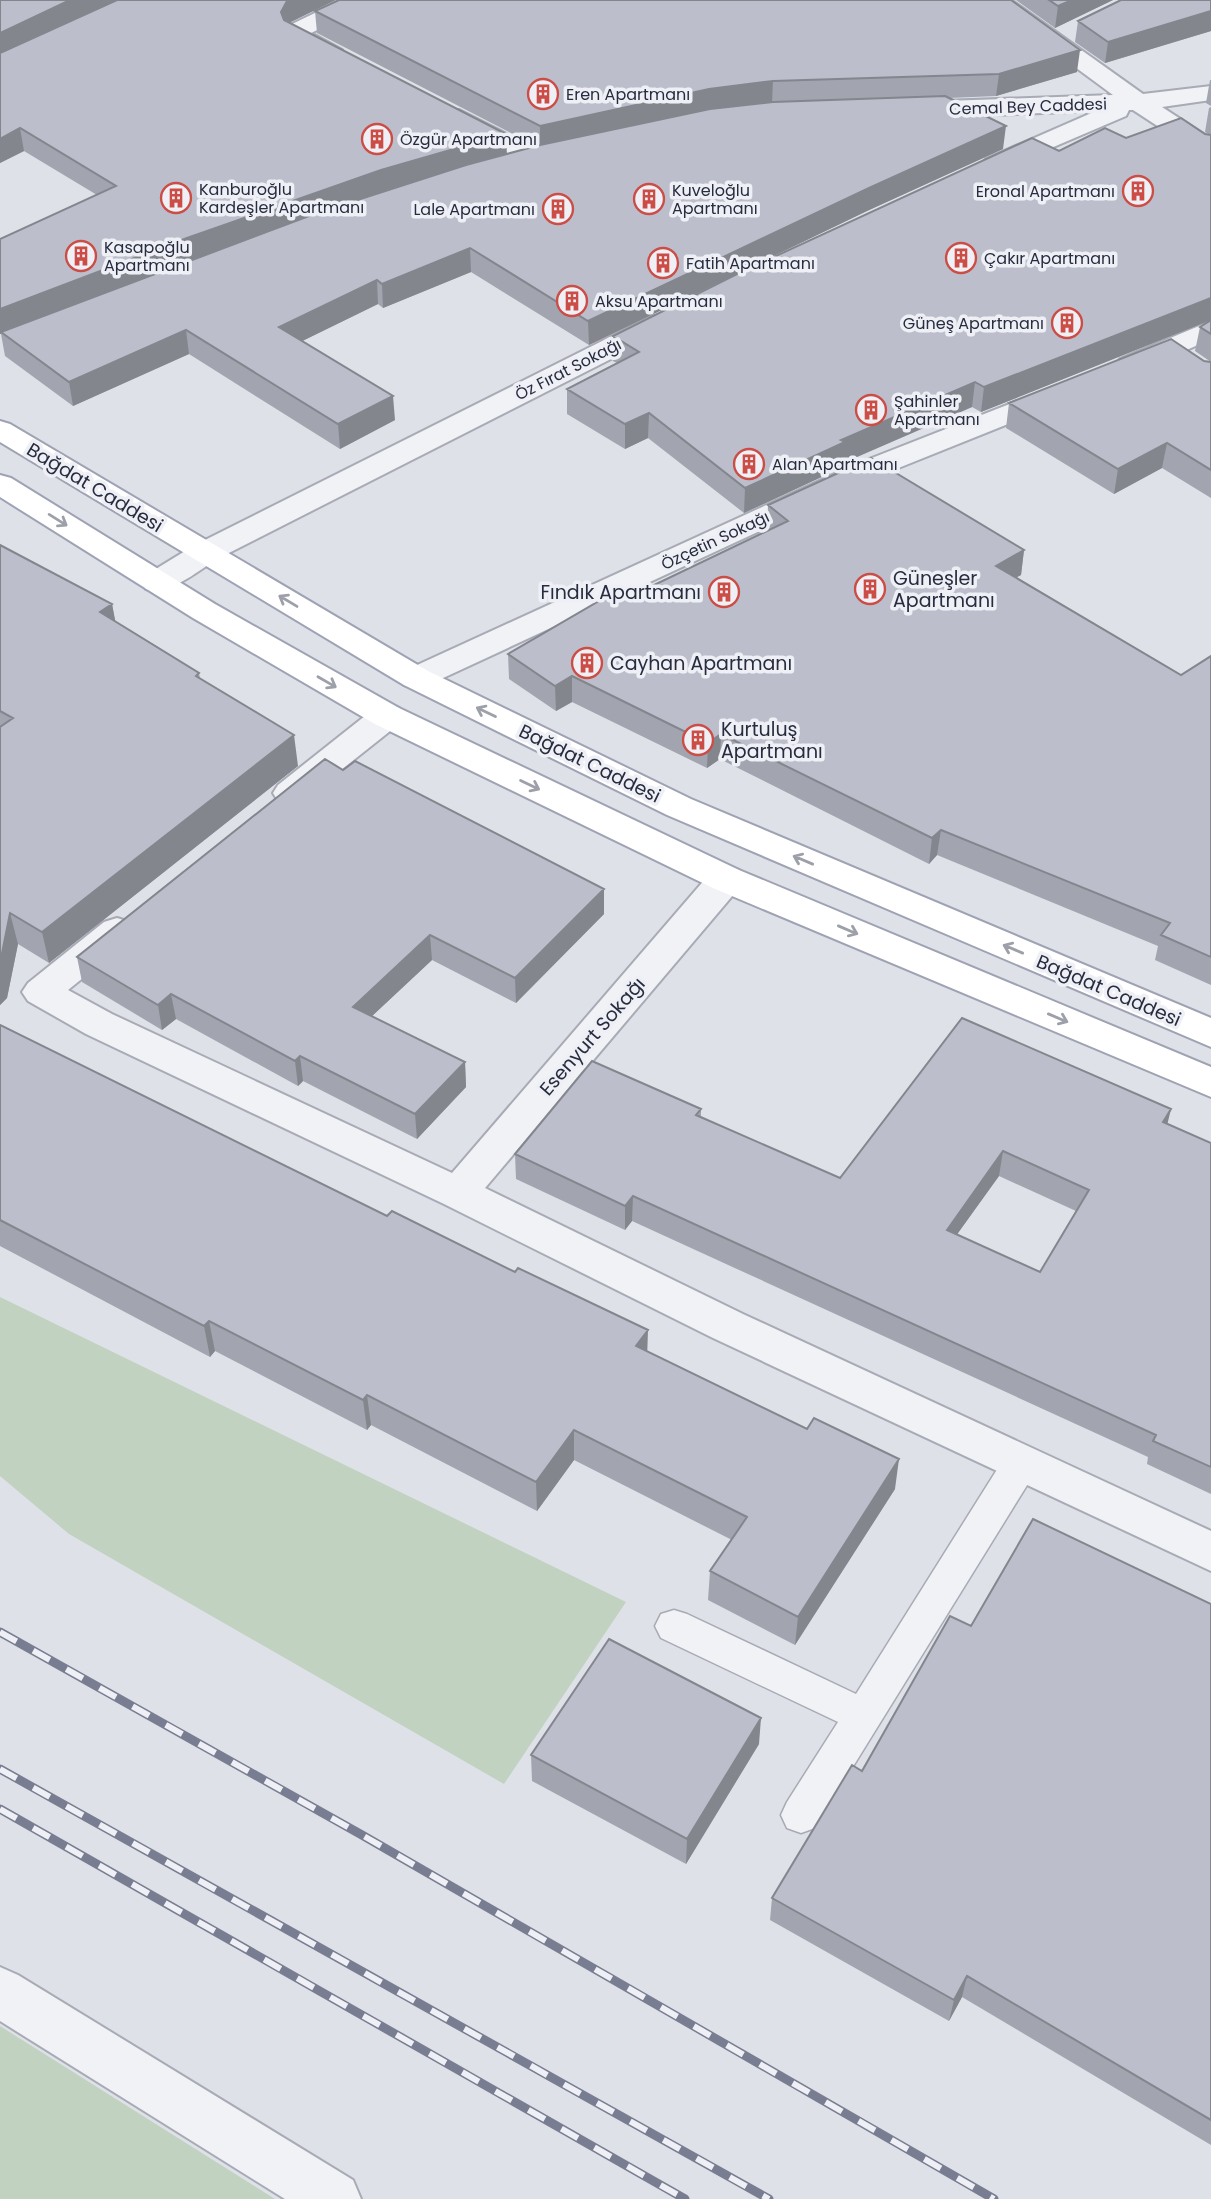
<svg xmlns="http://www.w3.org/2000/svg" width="1211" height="2199" font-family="Poppins,sans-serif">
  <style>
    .green { fill: #c1d2c0 }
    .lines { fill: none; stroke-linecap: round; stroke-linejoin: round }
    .service-casing { stroke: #a8abb5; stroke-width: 3 }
    .minor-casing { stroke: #a8abb5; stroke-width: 4 }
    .primary-casing { stroke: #9ea2b3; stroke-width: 4 }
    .service { fill: #f1f2f6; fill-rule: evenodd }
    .minor { fill: #f1f2f6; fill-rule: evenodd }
    .primary { fill: #fff; fill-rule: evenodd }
    .rail-casing { stroke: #797d91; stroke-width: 9 }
    .rail { stroke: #eef0f6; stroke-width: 6; stroke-dasharray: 19; stroke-linecap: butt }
    .wall { fill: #a2a4af; fill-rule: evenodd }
    .shaded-wall { fill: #84868e }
    .building { fill: #bcbfcb; stroke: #84868e; stroke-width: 2; fill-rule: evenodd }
    .oneway { stroke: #9ea0a9 }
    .labels { text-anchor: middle; stroke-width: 7; stroke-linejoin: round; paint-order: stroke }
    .far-poi-label { font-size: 16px; fill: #282c3f; stroke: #eef0f6; text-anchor: start }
    .far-street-label { font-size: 16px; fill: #282c3f; stroke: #eef0f6 }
    .street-label { font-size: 19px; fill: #282c3f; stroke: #eef0f6 }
    .poi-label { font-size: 19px; fill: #282c3f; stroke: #eef0f6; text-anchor: start }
  </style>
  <rect width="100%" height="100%" fill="#dfe1e8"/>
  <!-- green -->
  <path class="green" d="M 0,1297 L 626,1602 L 504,1784 L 69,1534 L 0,1476 Z
    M 0,2026 L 275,2199 L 0,2199 Z"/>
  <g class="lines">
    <!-- service casing -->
    <g class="service-casing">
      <path id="service" d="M 1021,1448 L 1034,1452 L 1039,1463 L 1034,1474 L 815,1828 L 801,1833 L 787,1828 L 781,1815 L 787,1802 L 838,1722 L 661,1638 L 655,1626 L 661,1614 L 674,1610 L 687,1614 L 856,1694 L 1008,1452 Z"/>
    </g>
    <!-- minor casing -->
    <g class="minor-casing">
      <path id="minor" d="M 342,0 L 373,0 L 369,5 L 311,33 L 342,50 L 345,55 L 342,60 C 323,65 305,49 288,40 L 285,35 L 290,25 Z
        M 984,0 L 1011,0 L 1143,94 L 1211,86 L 1211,100 L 1162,107 L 1211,139 L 1211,158 L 1202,155 L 1133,110 L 1129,110 L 1126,116 L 995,172 L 986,169 L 982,164 L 986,159 L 1096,111 L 916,118 L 907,115 L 903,110 L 907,105 L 916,102 L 1113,95 Z
        M 459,110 L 546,154 L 550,159 L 546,164 L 537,167 L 528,164 L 450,123 L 446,118 L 450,113 Z
        M 660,315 L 670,317 L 674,323 L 670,329 L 217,559 C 196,572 171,595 146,589 L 141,582 L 146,575 L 195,545 L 650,317 Z
        M 1211,321 L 1211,339 L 1140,371 L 1130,374 L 1120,371 L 1116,365 L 1120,359 Z
        M 1058,385 L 1068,388 L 1072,394 L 1068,400 L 876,477 L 428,685 L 416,688 L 404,685 L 400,678 L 404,671 L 854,465 Z
        M 387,705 L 399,708 L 404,716 L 399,724 L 302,801 L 290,804 L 278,801 L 273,793 L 278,785 L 375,708 Z
        M 726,867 L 739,870 L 744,879 L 739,888 L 485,1188 L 743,1314 L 1211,1531 L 1211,1571 L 713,1338 L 444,1204 L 86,1034 L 28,1001 L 22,992 L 28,983 L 104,922 L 117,918 L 130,922 L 135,931 L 130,940 L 68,990 L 112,1014 L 452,1173 L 713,870 Z
        M 0,1967 L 18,1975 L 353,2180 L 361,2199 L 285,2199 L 0,2021 Z"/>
    </g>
    <!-- primary casing -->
    <g class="primary-casing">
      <path id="primary" d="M 0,421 L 10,424 L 428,671 L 691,799 L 1211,1018 L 1211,1047 L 667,815 L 404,685 L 0,442 Z
        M 0,475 L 11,478 L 215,604 L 399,708 L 739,870 L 1211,1067 L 1211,1097 L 713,888 L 375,724 L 193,618 L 0,497 Z"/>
    </g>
    <!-- service -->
    <use href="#service" class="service"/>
    <!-- minor -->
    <use href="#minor" class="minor"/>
    <!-- primary -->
    <use href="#primary" class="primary"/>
    <!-- rail casing -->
    <g class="rail-casing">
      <path id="rail" d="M 0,1632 L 362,1835 L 994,2199
        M 0,1769 L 769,2199
        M 0,1809 L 685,2199"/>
    </g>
    <!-- rail -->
    <use href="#rail" class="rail"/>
  </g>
  <!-- wall -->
  <path class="wall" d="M 0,0 L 289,23 L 507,154 L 536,146 L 317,33 L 315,11 L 1077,72 L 996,96 L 949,98 L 1003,149 L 867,211 L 589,345 L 471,272 L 383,308 L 378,304 L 302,341 L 395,420 L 340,449 L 189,354 L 73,406 L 5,356 L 1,334 L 0,334 L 0,239 L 97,195 L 24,151 L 0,163 Z
    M 1016,0 L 1113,0 L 1055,28 Z
    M 1211,0 L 1211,31 L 1105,63 L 1075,42 L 1078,21 Z
    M 1210,80 L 1211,80 L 1211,106 L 1206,103 Z
    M 1211,107 L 1211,498 L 1162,468 L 1114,494 L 1006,428 L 1009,403 L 1204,361 L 1211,362 L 1195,351 L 1200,327 L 1210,320 L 981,412 L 972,407 L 843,463 L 843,467 L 744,513 L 648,438 L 625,449 L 567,414 L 567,389 L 617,363 L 613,361 L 613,336 L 1059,151 L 1126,138 L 1208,134 L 1205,132 L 1209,108 Z
    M 768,505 L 1024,550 L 1021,575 L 1016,577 L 1181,675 L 1211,656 L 1211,985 L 1155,960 L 1158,946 L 937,855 L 929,864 L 720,759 L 707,768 L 572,702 L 556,711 L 509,679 L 508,654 L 629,597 L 767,530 Z
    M 0,545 L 112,604 L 115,621 L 199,673 L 200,678 L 298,766 L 49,963 L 18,944 L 7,998 L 0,1005 Z
    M 343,770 L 604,914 L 516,1003 L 432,960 L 372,1016 L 465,1062 L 466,1087 L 417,1139 L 303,1081 L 298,1086 L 176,1019 L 162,1030 L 82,982 L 77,957 Z
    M 0,1025 L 647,1351 L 895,1489 L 795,1645 L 708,1600 L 710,1571 L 732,1540 L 574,1460 L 537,1511 L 371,1425 L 367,1430 L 215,1351 L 210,1357 L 0,1246 Z
    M 701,1109 L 701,1117 L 840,1178 L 1167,1124 L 1211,1143 L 1211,1494 L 1147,1464 L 1148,1457 L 632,1221 L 625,1230 L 516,1179 L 515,1154 ZM 999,1176 L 1076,1211 L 1040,1272 L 957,1234 Z
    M 1211,1604 L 1211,2145 L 962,1997 L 949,2021 L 770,1920 L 772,1898 L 862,1771 L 971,1626 Z
    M 759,1744 L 686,1864 L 532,1781 L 531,1755 Z"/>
  <!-- shaded-wall -->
  <path class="shaded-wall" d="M 70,0 L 117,0 L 0,57 L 0,33 Z
    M 289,0 L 336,0 L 289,23 L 283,34 L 281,12 L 287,1 Z
    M 1072,0 L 1113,0 L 1055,28 L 1058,6 Z
    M 1211,11 L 1211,31 L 1105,63 L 1108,42 Z
    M 1080,50 L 1077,72 L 996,96 L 999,74 Z
    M 773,81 L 772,103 L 540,148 L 540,126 L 709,89 Z
    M 1006,126 L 1003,149 L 867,211 L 589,345 L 588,321 L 869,188 Z
    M 20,128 L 24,151 L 0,163 L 0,139 Z
    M 506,134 L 507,156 L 1,332 L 1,334 L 0,334 L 0,309 L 187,238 L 381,170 Z
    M 470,248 L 471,272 L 383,308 L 382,284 Z
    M 377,280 L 378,304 L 282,351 L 279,327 Z
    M 1211,298 L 1211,320 L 981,412 L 984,387 Z
    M 186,330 L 189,354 L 73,406 L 69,382 Z
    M 975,382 L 972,407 L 843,463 L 843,467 L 744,513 L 745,488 L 841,440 Z
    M 393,396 L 395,420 L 340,449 L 338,424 Z
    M 649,413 L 648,438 L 625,449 L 625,424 Z
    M 1167,443 L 1162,468 L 1114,494 L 1118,469 Z
    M 1024,550 L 1021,575 L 993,591 L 996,566 Z
    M 112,604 L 118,635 L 100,612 Z
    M 572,676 L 572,702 L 556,711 L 555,686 Z
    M 721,734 L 720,759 L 707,768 L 708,743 Z
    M 294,735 L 298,766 L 49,963 L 42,932 Z
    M 941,830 L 937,855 L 929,864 L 932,838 Z
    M 604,889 L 604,914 L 516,1003 L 515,978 Z
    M 10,913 L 18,944 L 7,998 L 0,1005 L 0,963 Z
    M 430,935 L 432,960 L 355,1032 L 353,1007 Z
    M 171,994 L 176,1019 L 162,1030 L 158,1005 Z
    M 300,1056 L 303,1081 L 298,1086 L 295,1061 Z
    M 465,1062 L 466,1087 L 417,1139 L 415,1114 Z
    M 1171,1109 L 1165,1134 L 1163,1122 Z
    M 1003,1151 L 999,1176 L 943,1254 L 947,1230 Z
    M 633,1196 L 632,1221 L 625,1230 L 625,1206 Z
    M 209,1321 L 215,1351 L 210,1357 L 204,1326 Z
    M 648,1330 L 647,1360 L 636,1346 Z
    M 367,1395 L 371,1425 L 367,1430 L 363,1400 Z
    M 574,1430 L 574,1460 L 537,1511 L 536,1482 Z
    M 899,1459 L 895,1489 L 795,1645 L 798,1617 Z
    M 761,1718 L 759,1744 L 686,1864 L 687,1839 Z
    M 967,1976 L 962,1997 L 949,2021 L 954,2000 Z"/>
  <!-- building -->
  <path class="building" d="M 0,0 L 70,0 L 0,33 Z
    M 117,0 L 289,0 L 287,1 L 281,12 L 284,20 L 506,134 L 381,170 L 187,238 L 0,309 L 0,239 L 116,186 L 20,128 L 0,139 L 0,53 Z
    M 339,0 L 1011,0 L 1080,50 L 999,74 L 773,81 L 709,89 L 540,126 L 315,11 Z
    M 1049,0 L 1072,0 L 1058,6 Z
    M 1121,0 L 1211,0 L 1211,11 L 1108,42 L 1078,21 Z
    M 945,96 L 1006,126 L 869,188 L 588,321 L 470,248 L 382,284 L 377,280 L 279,327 L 393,396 L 338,424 L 186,330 L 69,382 L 1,332 L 317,213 L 466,165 L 540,145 L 710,109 L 773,102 Z
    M 1181,118 L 1205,134 L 1211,135 L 1211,298 L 984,387 L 975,382 L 841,440 L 845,442 L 745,488 L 649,413 L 625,424 L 567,389 L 639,352 L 613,336 L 739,273 L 1032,138 L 1059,151 L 1105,128 L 1126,138 Z
    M 1211,320 L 1211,334 L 1200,327 Z
    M 1171,339 L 1204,361 L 1211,362 L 1211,470 L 1167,443 L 1118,469 L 1009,403 Z
    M 871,458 L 1024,550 L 996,566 L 1181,675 L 1211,656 L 1211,957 L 1161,935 L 1170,923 L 941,830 L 932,838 L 721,734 L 708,743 L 572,676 L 555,686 L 508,654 L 618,590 L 629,597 L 788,521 L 768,505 Z
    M 0,545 L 112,604 L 100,612 L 199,673 L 196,676 L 294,735 L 42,932 L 10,913 L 0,963 L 0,727 L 13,718 L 0,711 Z
    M 325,759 L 343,770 L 355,761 L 604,889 L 515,978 L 430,935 L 353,1007 L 465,1062 L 415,1114 L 300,1056 L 295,1061 L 171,994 L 158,1005 L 77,957 Z
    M 962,1018 L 1171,1109 L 1163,1122 L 1211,1143 L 1211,1467 L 1153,1441 L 1156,1435 L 633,1196 L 625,1206 L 515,1154 L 592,1061 L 701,1109 L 696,1115 L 840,1178 ZM 1003,1151 L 1089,1190 L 1040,1272 L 947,1230 Z
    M 0,1025 L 387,1216 L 392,1211 L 515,1272 L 518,1268 L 648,1330 L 636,1346 L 807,1429 L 814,1418 L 899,1459 L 798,1617 L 710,1571 L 747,1517 L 574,1430 L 536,1482 L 367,1395 L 363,1400 L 209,1321 L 204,1326 L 0,1220 Z
    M 1033,1519 L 1211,1604 L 1211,2120 L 967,1976 L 954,2000 L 772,1898 L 852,1765 L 862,1771 L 950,1616 L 971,1626 Z
    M 609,1639 L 761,1718 L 687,1839 L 531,1755 Z"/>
  <!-- one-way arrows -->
  <defs><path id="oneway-shaft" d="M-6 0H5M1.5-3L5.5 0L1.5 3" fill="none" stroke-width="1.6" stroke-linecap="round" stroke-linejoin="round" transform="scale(1.75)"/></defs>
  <g class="oneway">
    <use href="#oneway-shaft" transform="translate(58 520) rotate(32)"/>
    <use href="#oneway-shaft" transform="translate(288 601) rotate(-149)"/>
    <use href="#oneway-shaft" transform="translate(327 682) rotate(30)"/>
    <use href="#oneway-shaft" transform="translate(486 712) rotate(-154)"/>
    <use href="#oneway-shaft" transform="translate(530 785) rotate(26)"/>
    <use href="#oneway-shaft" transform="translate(803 860) rotate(-157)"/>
    <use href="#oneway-shaft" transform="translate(848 930) rotate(23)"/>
    <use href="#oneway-shaft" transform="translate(1013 949) rotate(-157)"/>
    <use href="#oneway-shaft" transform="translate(1058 1018) rotate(23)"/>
  </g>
  <!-- icons -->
  <defs>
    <g id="building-ring" transform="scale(1.575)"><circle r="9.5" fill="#eef0f6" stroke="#cc4d45" stroke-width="1.5"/><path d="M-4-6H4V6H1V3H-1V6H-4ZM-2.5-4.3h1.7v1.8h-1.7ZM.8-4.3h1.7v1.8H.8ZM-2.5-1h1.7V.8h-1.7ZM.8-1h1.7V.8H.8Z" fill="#cc4d45"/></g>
  </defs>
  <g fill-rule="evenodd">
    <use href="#building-ring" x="543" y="94"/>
    <use href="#building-ring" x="377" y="139"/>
    <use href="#building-ring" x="1138" y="191"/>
    <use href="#building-ring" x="176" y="198"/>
    <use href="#building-ring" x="649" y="199"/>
    <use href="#building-ring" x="558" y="209"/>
    <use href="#building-ring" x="81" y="256"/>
    <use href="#building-ring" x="961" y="258"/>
    <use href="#building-ring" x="663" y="263"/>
    <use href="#building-ring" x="572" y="301"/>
    <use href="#building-ring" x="1067" y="323"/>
    <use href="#building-ring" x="871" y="410"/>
    <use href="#building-ring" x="749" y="464"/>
    <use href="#building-ring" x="870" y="589"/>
    <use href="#building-ring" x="724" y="592"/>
    <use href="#building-ring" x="587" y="663"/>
    <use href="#building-ring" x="698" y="740"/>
  </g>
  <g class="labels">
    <!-- far-poi labels -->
    <g class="far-poi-label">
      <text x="566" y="100">Eren Apartmanı</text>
      <text x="400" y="145">Özgür Apartmanı</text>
      <text x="199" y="195">Kanburoğlu<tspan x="199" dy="18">Kardeşler Apartmanı</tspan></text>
      <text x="672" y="196">Kuveloğlu<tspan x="672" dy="18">Apartmanı</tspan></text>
      <text x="1115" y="197" text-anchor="end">Eronal Apartmanı</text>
      <text x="535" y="215" text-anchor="end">Lale Apartmanı</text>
      <text x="104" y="253">Kasapoğlu<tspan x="104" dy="18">Apartmanı</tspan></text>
      <text x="984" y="264">Çakır Apartmanı</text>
      <text x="686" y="269">Fatih Apartmanı</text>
      <text x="595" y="307">Aksu Apartmanı</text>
      <text x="1044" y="329" text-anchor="end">Güneş Apartmanı</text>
      <text x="894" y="407">Şahinler<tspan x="894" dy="18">Apartmanı</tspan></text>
      <text x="772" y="470">Alan Apartmanı</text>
    </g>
    <!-- far-street labels -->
    <g class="far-street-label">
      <text transform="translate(1028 106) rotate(-2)" y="6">Cemal Bey Caddesi</text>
      <text transform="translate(568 369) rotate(-27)" y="6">Öz Fırat Sokağı</text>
      <text transform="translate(715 540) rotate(-25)" y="6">Özçetin Sokağı</text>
    </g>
    <!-- street labels -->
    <g class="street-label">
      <text transform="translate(95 487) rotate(31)" y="7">Bağdat Caddesi</text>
      <text transform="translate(590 763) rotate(26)" y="7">Bağdat Caddesi</text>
      <text transform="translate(1109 990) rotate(23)" y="7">Bağdat Caddesi</text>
      <text transform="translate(592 1036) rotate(-49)" y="7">Esenyurt Sokağı</text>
    </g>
    <!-- poi labels -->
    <g class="poi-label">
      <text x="893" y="585">Güneşler<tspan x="893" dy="22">Apartmanı</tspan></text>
      <text x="701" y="599" text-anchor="end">Fındık Apartmanı</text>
      <text x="610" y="670">Cayhan Apartmanı</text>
      <text x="721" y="736">Kurtuluş<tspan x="721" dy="22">Apartmanı</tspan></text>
    </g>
  </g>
</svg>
